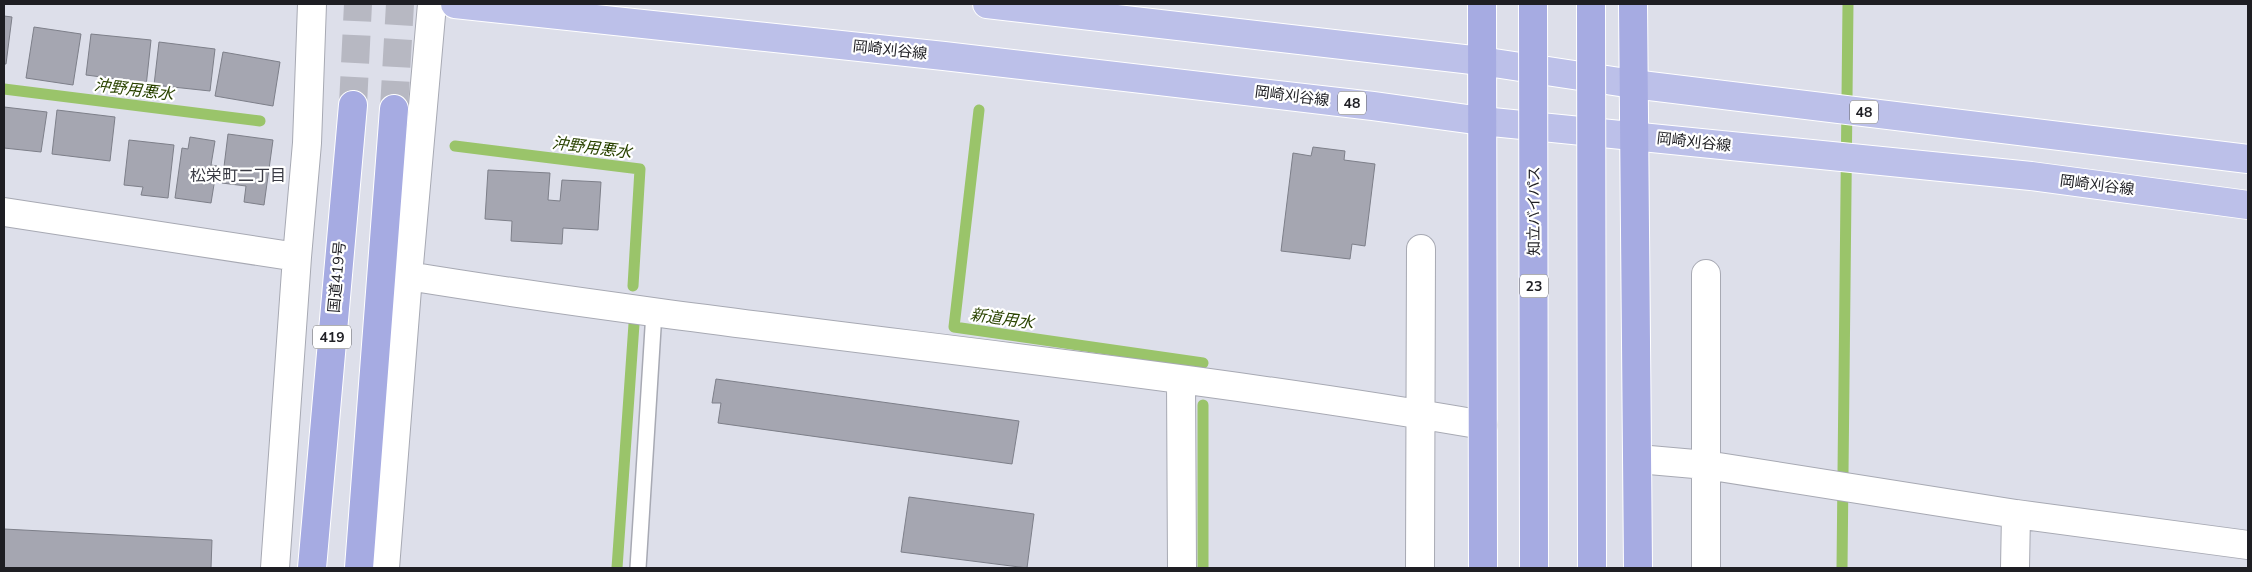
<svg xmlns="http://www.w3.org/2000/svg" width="2252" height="572" font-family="'Nunito Sans','Noto Sans JP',sans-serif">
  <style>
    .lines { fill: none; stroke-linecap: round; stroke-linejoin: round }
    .stream { stroke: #9ac46a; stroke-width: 11 }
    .building { fill: #a5a6b1; stroke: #7d7f89 }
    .trunk-tunnel { stroke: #b7b8c2; stroke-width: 28; stroke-dasharray: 28 14; stroke-linecap: butt }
    .service-casing { stroke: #a7a9b3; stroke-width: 18 }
    .minor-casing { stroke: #a7a9b3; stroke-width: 30 }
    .primary-casing { stroke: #fff; stroke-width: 30 }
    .trunk-casing { stroke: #fff; stroke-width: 30 }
    .service { stroke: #fff; stroke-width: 15 }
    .minor { stroke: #fff; stroke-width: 28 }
    .primary { stroke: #bcc0e9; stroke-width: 28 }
    .trunk { stroke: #a6abe2; stroke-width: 28 }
    .trunk-bridge-casing { stroke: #fff; stroke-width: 30; stroke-linecap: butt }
    .trunk-bridge { stroke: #a6abe2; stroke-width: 28 }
    .labels { text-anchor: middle; stroke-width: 4.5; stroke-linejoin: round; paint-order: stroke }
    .shield { fill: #fff; stroke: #626265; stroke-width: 1 }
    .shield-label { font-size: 14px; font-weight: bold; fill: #1e1e23 }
    .street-label { font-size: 15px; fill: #1e1e23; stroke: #fff }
    .water-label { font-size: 16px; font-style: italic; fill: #2a4300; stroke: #fff }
    .neighbourhood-label { font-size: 16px; fill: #393a43; stroke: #fff }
  </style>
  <rect width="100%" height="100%" fill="#dddfea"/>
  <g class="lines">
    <!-- stream -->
    <path class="stream" d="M 4,89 L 260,121
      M 979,110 L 954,327 L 1203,363
      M 455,146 L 640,169 L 633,286
      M 617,568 L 634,324
      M 1203,568 L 1203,405
      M 1842,568 L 1848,4"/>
  </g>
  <!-- building -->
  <path class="building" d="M 4,16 L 12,17 L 6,64 L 4,64 Z
    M 34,27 L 81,34 L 73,85 L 26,78 Z
    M 91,34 L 151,40 L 145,96 L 115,93 L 117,79 L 86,75 Z
    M 159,42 L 215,49 L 210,91 L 154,85 Z
    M 223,52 L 280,62 L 273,106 L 215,96 Z
    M 4,107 L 47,112 L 41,152 L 4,148 Z
    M 57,110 L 115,117 L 110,161 L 52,154 Z
    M 228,134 L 273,140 L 264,205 L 244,202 L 246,186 L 222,183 Z
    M 190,137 L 215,141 L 211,165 L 217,166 L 211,203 L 175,198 L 182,148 L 188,149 Z
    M 129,140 L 174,145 L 168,198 L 141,195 L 143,187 L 124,185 Z
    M 1313,147 L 1345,151 L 1344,160 L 1375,164 L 1365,246 L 1352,244 L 1350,259 L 1281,251 L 1293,153 L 1311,156 Z
    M 488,170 L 550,173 L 548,200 L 560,201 L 562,180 L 601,182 L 598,230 L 563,228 L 562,244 L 511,241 L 512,221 L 485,219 Z
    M 716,379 L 1019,421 L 1012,464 L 718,423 L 721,403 L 712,403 Z
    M 909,497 L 1034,514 L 1027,568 L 901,552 Z
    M 4,529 L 212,540 L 211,568 L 4,568 Z"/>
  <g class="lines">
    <!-- trunk-tunnel -->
    <path class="trunk-tunnel" d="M 353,105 L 358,4
      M 394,109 L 400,4"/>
    <!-- service casing -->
    <g class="service-casing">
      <path id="service" d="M 638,568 L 654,312"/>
    </g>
    <!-- minor casing -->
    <g class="minor-casing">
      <path id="minor" d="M 432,4 L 408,276 C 765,334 1126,363 1483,425
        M 4,212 L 297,257 L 307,143 L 312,4
        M 1181,380 L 1182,568
        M 1638,459 L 1706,465 L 2016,514 L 2248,545
        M 275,568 L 297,257
        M 385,568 L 408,276
        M 1420,568 L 1421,249
        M 1706,568 L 1706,274
        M 2015,568 L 2016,514"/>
    </g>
    <!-- primary casing -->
    <g class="primary-casing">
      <path id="primary" d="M 455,4 L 944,56 L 1373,106 L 1482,121 L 2031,176 L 2248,205
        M 987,4 L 1481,61 L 1633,84 L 2248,159"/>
    </g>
    <!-- trunk casing -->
    <g class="trunk-casing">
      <path id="trunk" d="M 1482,4 L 1483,568
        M 1633,4 L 1638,568
        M 312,568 L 353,105
        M 359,568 L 394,109"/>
    </g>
    <!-- service -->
    <use href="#service" class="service"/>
    <!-- minor -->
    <use href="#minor" class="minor"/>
    <!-- primary -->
    <use href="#primary" class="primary"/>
    <!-- trunk -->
    <use href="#trunk" class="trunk"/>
    <!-- trunk-bridge casing -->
    <g class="trunk-bridge-casing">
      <path id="trunk-bridge" d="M 1533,4 L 1534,568
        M 1591,4 L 1592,568"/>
    </g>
    <!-- trunk-bridge -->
    <use href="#trunk-bridge" class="trunk-bridge"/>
  </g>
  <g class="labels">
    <!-- shield labels -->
    <g class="shield">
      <rect x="1338" y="91.5" width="28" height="23" rx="4"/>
      <rect x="1850" y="100.5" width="28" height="23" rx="4"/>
      <rect x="1520" y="274.5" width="28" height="23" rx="4"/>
      <rect x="313" y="325.5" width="38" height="23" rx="4"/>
    </g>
    <g class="shield-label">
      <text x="1352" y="108">48</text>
      <text x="1864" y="117">48</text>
      <text x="1534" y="291">23</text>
      <text x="332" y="342">419</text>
    </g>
    <!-- street labels -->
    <g class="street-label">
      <text transform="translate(890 50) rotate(6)" y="5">岡崎刈谷線</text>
      <text transform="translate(1292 96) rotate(7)" y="5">岡崎刈谷線</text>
      <text transform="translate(1694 142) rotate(6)" y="5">岡崎刈谷線</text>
      <text transform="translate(2097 185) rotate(7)" y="5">岡崎刈谷線</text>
      <text transform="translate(1534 211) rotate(-90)" y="5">知立バイパス</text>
      <text transform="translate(337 277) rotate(-85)" y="5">国道419号</text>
    </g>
    <!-- water labels -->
    <g class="water-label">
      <text transform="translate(134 89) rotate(7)" y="6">沖野用悪水</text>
      <text transform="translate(592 147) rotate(7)" y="6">沖野用悪水</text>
      <text transform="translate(1002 318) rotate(8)" y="6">新道用水</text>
    </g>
    <!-- neighbourhood labels -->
    <g class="neighbourhood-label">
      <text x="238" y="181">松栄町二丁目</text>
    </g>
  </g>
  <!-- border -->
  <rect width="2252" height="572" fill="none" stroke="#1e1e23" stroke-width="10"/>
</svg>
